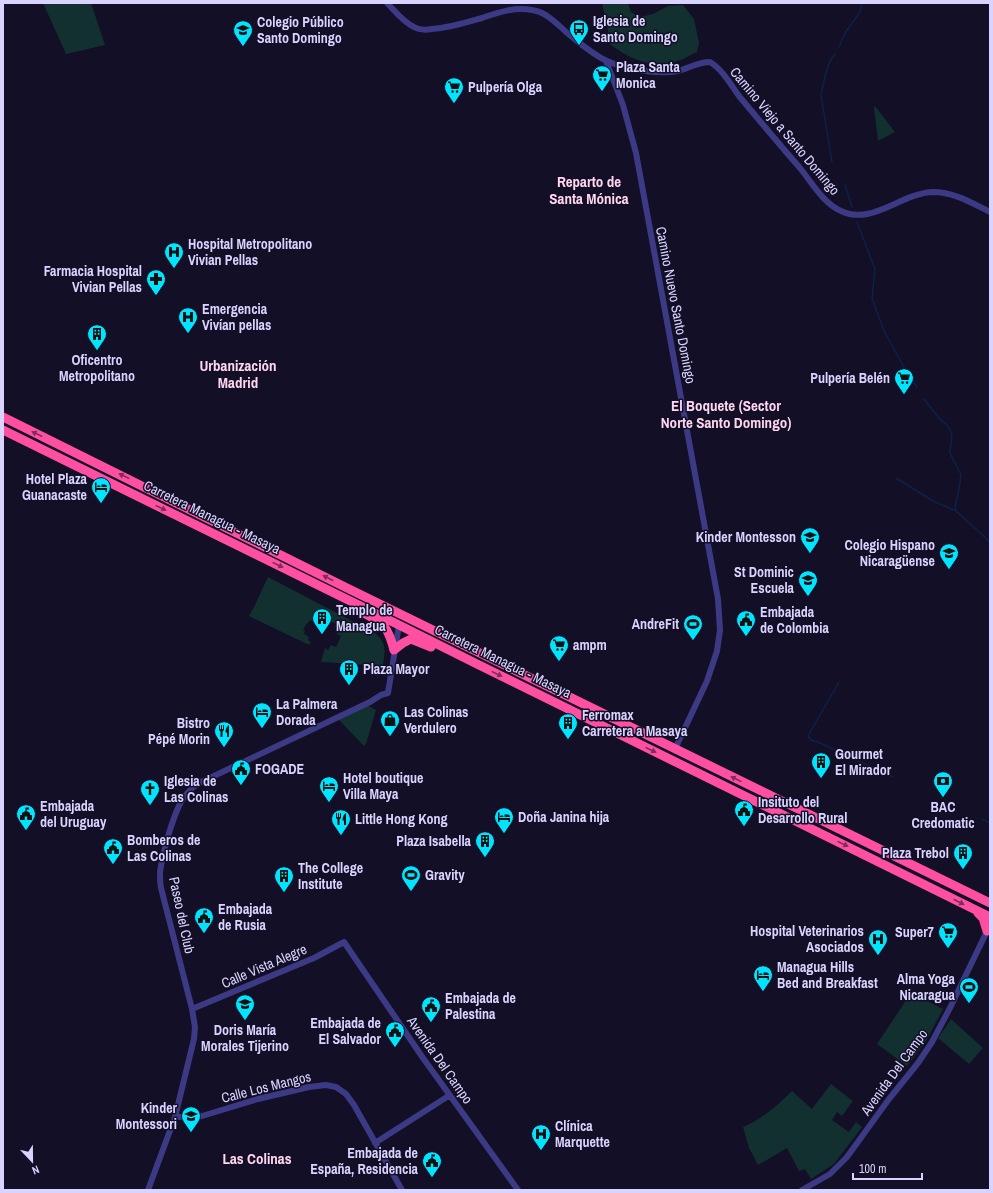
<svg xmlns="http://www.w3.org/2000/svg" width="993" height="1193" font-family="'Archivo Narrow',sans-serif">
  <style>
    .green { fill: #12302f }
    .lines { fill: none; stroke-linecap: round; stroke-linejoin: round }
    .stream { stroke: #0c2248; stroke-width: 1.5 }
    .minor { stroke: #3d3a85; stroke-width: 6 }
    .highway { stroke: #ff4fa3; stroke-width: 9 }
    .oneway { fill: #7d2c5e }
    .labels { text-anchor: middle; stroke-width: 3; stroke-linejoin: round; paint-order: stroke }
    .poi-label { font-size: 14px; font-weight: bold; fill: #d9d4ff; stroke: #130f26; text-anchor: start }
    .street-label { font-size: 14px; fill: #d9d4ff; stroke: #130f26 }
    .neighbourhood-label { font-size: 15px; font-weight: bold; fill: #ffd6f0; stroke: #130f26 }
  </style>
  <rect width="100%" height="100%" fill="#130f26"/>
  <!-- green -->
  <path class="green" d="M 43,3 L 91,3 L 105,45 L 66,54 Z
    M 602,3 L 628,3 L 631,12 L 640,17 L 653,14 L 668,6 L 683,5 L 694,19 L 699,43 L 697,52 C 692,54 686,58 681,60 C 653,69 633,61 611,45 Z
    M 875,106 L 895,132 L 878,141 L 874,108 Z
    M 268,577 L 375,633 C 389,644 384,655 382,671 L 373,666 L 368,665 L 321,662 L 325,648 L 328,650 L 331,645 L 336,647 L 341,636 L 337,634 L 339,629 L 334,627 L 336,624 L 322,617 L 320,619 L 316,617 L 314,622 L 310,620 L 308,623 L 307,623 L 303,630 L 305,631 L 304,634 L 309,637 L 308,640 L 311,642 L 309,645 L 249,616 L 254,607 Z
    M 367,705 L 376,710 L 366,744 L 364,746 L 339,720 L 340,715 Z
    M 911,993 L 943,1009 L 926,1041 L 907,1066 L 877,1044 Z
    M 951,1019 L 983,1048 L 969,1064 L 938,1038 Z
    M 831,1084 L 853,1101 L 842,1116 L 837,1112 L 832,1120 L 849,1132 L 856,1122 L 862,1127 L 834,1164 L 811,1179 L 805,1169 L 799,1171 L 787,1148 L 758,1165 L 749,1148 L 743,1127 C 762,1119 777,1106 792,1091 L 812,1109 Z"/>
  <g class="lines">
    <!-- stream -->
    <path class="stream" d="M 839,47 L 845,33 L 860,12 L 862,3
      M 832,162 L 821,95 L 825,76 L 830,61 L 835,54
      M 845,185 L 852,207
      M 857,222 L 875,269 L 872,298 L 884,331 L 906,371 L 917,387
      M 924,399 L 939,418 L 948,426 L 952,434 L 950,453 L 961,475 L 959,489 L 955,507 L 956,511
      M 896,478 L 933,501 L 956,511 L 990,542
      M 839,682 L 808,736 L 811,740 L 818,742 L 893,777
      M 982,819 L 990,823"/>
    <!-- minor -->
    <path class="minor" d="M 387,3 C 395,11 403,22 414,27 C 419,30 426,30 432,29 C 449,28 465,23 482,18 C 499,12 514,7 532,10 C 546,12 555,22 565,31 C 577,41 593,55 607,61 C 625,69 659,75 678,71 C 690,68 698,62 710,62 C 722,69 731,85 739,96 C 759,120 779,144 800,168 C 812,183 823,203 841,211 C 872,226 901,193 933,192 C 954,192 972,203 990,212
      M 606,61 L 623,105 L 636,153 L 718,599 L 720,630 L 717,651 L 707,681 L 675,749
      M 192,1009 L 314,958 L 344,942 L 423,1058 L 518,1190
      M 175,1117 L 202,1116 L 258,1099 L 309,1087 L 326,1085 L 336,1087 L 346,1094 L 354,1105 L 402,1190
      M 375,1143 L 450,1095
      M 148,1190 L 175,1117 L 194,1039 L 195,1027 L 192,1009 L 161,888 C 160,883 160,877 160,872 C 163,852 172,818 182,800 C 186,794 191,789 197,784 L 370,702 L 381,695 L 388,693 L 399,625
      M 802,1190 L 830,1174 L 847,1157 L 889,1099 L 918,1063 L 932,1042 L 950,1008 L 988,929"/>
    <!-- highway -->
    <path class="highway" d="M 3,417 L 347,588 L 990,903
      M 3,430 L 399,625 L 479,665 L 990,917
      M 360,611 C 383,624 387,623 394,650 L 403,643 L 411,639 L 431,647
      M 978,913 L 983,918 L 987,931"/>
  </g>
  <!-- one-way arrows -->
  <defs><path id="oneway-solid" d="M-6-.8H1V-3.2L6.5 0L1 3.2V.8H-6Z"/></defs>
  <g class="oneway">
    <use href="#oneway-solid" transform="translate(37 434) rotate(-154)"/>
    <use href="#oneway-solid" transform="translate(124 476) rotate(-154)"/>
    <use href="#oneway-solid" transform="translate(161 508) rotate(26)"/>
    <use href="#oneway-solid" transform="translate(278 565) rotate(26)"/>
    <use href="#oneway-solid" transform="translate(328 578) rotate(-153)"/>
    <use href="#oneway-solid" transform="translate(497 674) rotate(26)"/>
    <use href="#oneway-solid" transform="translate(651 750) rotate(26)"/>
    <use href="#oneway-solid" transform="translate(736 779) rotate(-154)"/>
    <use href="#oneway-solid" transform="translate(843 844) rotate(26)"/>
    <use href="#oneway-solid" transform="translate(959 902) rotate(27)"/>
  </g>
  <!-- icons -->
  <defs>
    <g id="bus-pin" transform="scale(1)"><path d="M0 17L-7.5 6A9.5 9.5 0 1 1 7.5 6Z" fill="#00e5ff" stroke="#130f26"/><path d="M-5-6H5V4H4V6H2V4H-2V6H-4V4H-5ZM-3.5-4V0h7V-4ZM-3.5 1.2v1.5H-2V1.2ZM2 1.2v1.5H3.5V1.2Z" fill="#111"/></g>
    <g id="school-pin" transform="scale(1)"><path d="M0 17L-7.5 6A9.5 9.5 0 1 1 7.5 6Z" fill="#00e5ff" stroke="#130f26"/><path d="M0-5L7-2L0 1L-7-2ZM-4 1L0 2.5L4 1V4Q0 6-4 4Z" fill="#111"/></g>
    <g id="supermarket-pin" transform="scale(1)"><path d="M0 17L-7.5 6A9.5 9.5 0 1 1 7.5 6Z" fill="#00e5ff" stroke="#130f26"/><path d="M-6-5.5h2.5l.6 2H6L4.5 2H-2.5L-4.4-4H-6ZM-1.5 3.2a1.3 1.3 0 1 0 .1 0ZM3 3.2a1.3 1.3 0 1 0 .1 0Z" fill="#111"/></g>
    <g id="hospital-pin" transform="scale(1)"><path d="M0 17L-7.5 6A9.5 9.5 0 1 1 7.5 6Z" fill="#00e5ff" stroke="#130f26"/><path d="M-5-5h3v3.5h4V-5h3V5h-3V1.5h-4V5h-3Z" fill="#111"/></g>
    <g id="pharmacy-pin" transform="scale(1)"><path d="M0 17L-7.5 6A9.5 9.5 0 1 1 7.5 6Z" fill="#00e5ff" stroke="#130f26"/><path d="M-2-6h4v4h4v4h-4v4h-4v-4h-4v-4h4Z" fill="#111"/></g>
    <g id="building-pin" transform="scale(1)"><path d="M0 17L-7.5 6A9.5 9.5 0 1 1 7.5 6Z" fill="#00e5ff" stroke="#130f26"/><path d="M-4-6H4V6H1V3H-1V6H-4ZM-2.5-4.3h1.7v1.8h-1.7ZM.8-4.3h1.7v1.8H.8ZM-2.5-1h1.7V.8h-1.7ZM.8-1h1.7V.8H.8Z" fill="#111"/></g>
    <g id="hotel-pin" transform="scale(1)"><path d="M0 17L-7.5 6A9.5 9.5 0 1 1 7.5 6Z" fill="#00e5ff" stroke="#130f26"/><path d="M-6-4.5h1.5V1H6V5H4.5V3h-9V5H-6ZM-4 0a1.8 1.8 0 1 1 3.6 0ZM.5 0V-2.5h3Q6-2.5 6 0Z" fill="#111"/></g>
    <g id="civic-pin" transform="scale(1)"><path d="M0 17L-7.5 6A9.5 9.5 0 1 1 7.5 6Z" fill="#00e5ff" stroke="#130f26"/><path d="M-.6-6.5H3V-4.5H.6V-3L4-1V1h2V6H-6V1h2V-1L-.6-3ZM-1.2 2.5V6h2.4V2.5Z" fill="#111"/></g>
    <g id="stadium-pin" transform="scale(1)"><path d="M0 17L-7.5 6A9.5 9.5 0 1 1 7.5 6Z" fill="#00e5ff" stroke="#130f26"/><path d="M0-5a6.5 5 0 1 0 0 10a6.5 5 0 1 0 0-10ZM-3.5-1.8h7v3.6h-7Z" fill="#111"/></g>
    <g id="shop-pin" transform="scale(1)"><path d="M0 17L-7.5 6A9.5 9.5 0 1 1 7.5 6Z" fill="#00e5ff" stroke="#130f26"/><path d="M-5-2.5h2.3a2.7 3.5 0 0 1 5.4 0H5L5.5 6h-11ZM-1.5-2.5h3a1.5 2.3 0 0 0-3 0Z" fill="#111"/></g>
    <g id="restaurant-pin" transform="scale(1)"><path d="M0 17L-7.5 6A9.5 9.5 0 1 1 7.5 6Z" fill="#00e5ff" stroke="#130f26"/><path d="M-5-6h1v4h1v-4h1v4h1v-4h1v5L-1.5 .5V6h-2V.5L-5-1ZM5-6V6H3V1.5H1.5Q1.5-4 5-6Z" fill="#111"/></g>
    <g id="bank-pin" transform="scale(1)"><path d="M0 17L-7.5 6A9.5 9.5 0 1 1 7.5 6Z" fill="#00e5ff" stroke="#130f26"/><path d="M-6-4H6V4H-6ZM0-2.3a2.3 2.3 0 1 0 0 4.6a2.3 2.3 0 1 0 0-4.6Z" fill="#111"/></g>
    <g id="church-pin" transform="scale(1)"><path d="M0 17L-7.5 6A9.5 9.5 0 1 1 7.5 6Z" fill="#00e5ff" stroke="#130f26"/><path d="M-1.2-6h2.4v3.5h3.3v2.4h-3.3V6h-2.4V-.1h-3.3v-2.4h3.3Z" fill="#111"/></g>
  </defs>
  <g fill-rule="evenodd">
    <use href="#bus-pin" x="579" y="29"/>
    <use href="#school-pin" x="243" y="30"/>
    <use href="#supermarket-pin" x="602" y="75"/>
    <use href="#supermarket-pin" x="454" y="87"/>
    <use href="#hospital-pin" x="174" y="252"/>
    <use href="#pharmacy-pin" x="156" y="279"/>
    <use href="#hospital-pin" x="188" y="317"/>
    <use href="#building-pin" x="97" y="334"/>
    <use href="#supermarket-pin" x="904" y="378"/>
    <use href="#hotel-pin" x="101" y="487"/>
    <use href="#school-pin" x="810" y="537"/>
    <use href="#school-pin" x="949" y="553"/>
    <use href="#school-pin" x="808" y="580"/>
    <use href="#building-pin" x="322" y="618"/>
    <use href="#civic-pin" x="746" y="620"/>
    <use href="#stadium-pin" x="693" y="624"/>
    <use href="#supermarket-pin" x="559" y="645"/>
    <use href="#building-pin" x="349" y="669"/>
    <use href="#hotel-pin" x="262" y="712"/>
    <use href="#shop-pin" x="390" y="720"/>
    <use href="#building-pin" x="568" y="723"/>
    <use href="#restaurant-pin" x="224" y="731"/>
    <use href="#building-pin" x="821" y="762"/>
    <use href="#civic-pin" x="241" y="769"/>
    <use href="#bank-pin" x="943" y="781"/>
    <use href="#hotel-pin" x="329" y="786"/>
    <use href="#church-pin" x="150" y="789"/>
    <use href="#civic-pin" x="744" y="810"/>
    <use href="#civic-pin" x="26" y="814"/>
    <use href="#hotel-pin" x="504" y="817"/>
    <use href="#restaurant-pin" x="341" y="819"/>
    <use href="#building-pin" x="485" y="841"/>
    <use href="#civic-pin" x="113" y="848"/>
    <use href="#building-pin" x="963" y="853"/>
    <use href="#stadium-pin" x="411" y="875"/>
    <use href="#building-pin" x="284" y="876"/>
    <use href="#civic-pin" x="204" y="917"/>
    <use href="#supermarket-pin" x="948" y="932"/>
    <use href="#hospital-pin" x="878" y="939"/>
    <use href="#hotel-pin" x="763" y="975"/>
    <use href="#stadium-pin" x="969" y="987"/>
    <use href="#school-pin" x="245" y="1004"/>
    <use href="#civic-pin" x="431" y="1006"/>
    <use href="#civic-pin" x="395" y="1031"/>
    <use href="#school-pin" x="191" y="1116"/>
    <use href="#hospital-pin" x="541" y="1134"/>
    <use href="#civic-pin" x="432" y="1161"/>
  </g>
  <g class="labels">
    <!-- poi labels -->
    <g class="poi-label">
      <text x="593" y="26">Iglesia de<tspan x="593" dy="16">Santo Domingo</tspan></text>
      <text x="257" y="27">Colegio Público<tspan x="257" dy="16">Santo Domingo</tspan></text>
      <text x="616" y="72">Plaza Santa<tspan x="616" dy="16">Monica</tspan></text>
      <text x="468" y="92">Pulpería Olga</text>
      <text x="188" y="249">Hospital Metropolitano<tspan x="188" dy="16">Vivian Pellas</tspan></text>
      <text x="142" y="276" text-anchor="end">Farmacia Hospital<tspan x="142" dy="16">Vivian Pellas</tspan></text>
      <text x="202" y="314">Emergencia<tspan x="202" dy="16">Vivían pellas</tspan></text>
      <text x="97" y="365" text-anchor="middle">Oficentro<tspan x="97" dy="16">Metropolitano</tspan></text>
      <text x="890" y="383" text-anchor="end">Pulpería Belén</text>
      <text x="87" y="484" text-anchor="end">Hotel Plaza<tspan x="87" dy="16">Guanacaste</tspan></text>
      <text x="796" y="542" text-anchor="end">Kinder Montesson</text>
      <text x="935" y="550" text-anchor="end">Colegio Hispano<tspan x="935" dy="16">Nicaragüense</tspan></text>
      <text x="794" y="577" text-anchor="end">St Dominic<tspan x="794" dy="16">Escuela</tspan></text>
      <text x="336" y="615">Templo de<tspan x="336" dy="16">Managua</tspan></text>
      <text x="760" y="617">Embajada<tspan x="760" dy="16">de Colombia</tspan></text>
      <text x="679" y="629" text-anchor="end">AndreFit</text>
      <text x="573" y="650">ampm</text>
      <text x="363" y="674">Plaza Mayor</text>
      <text x="276" y="709">La Palmera<tspan x="276" dy="16">Dorada</tspan></text>
      <text x="404" y="717">Las Colinas<tspan x="404" dy="16">Verdulero</tspan></text>
      <text x="582" y="720">Ferromax<tspan x="582" dy="16">Carretera a Masaya</tspan></text>
      <text x="210" y="728" text-anchor="end">Bistro<tspan x="210" dy="16">Pépé Morin</tspan></text>
      <text x="835" y="759">Gourmet<tspan x="835" dy="16">El Mirador</tspan></text>
      <text x="255" y="774">FOGADE</text>
      <text x="343" y="783">Hotel boutique<tspan x="343" dy="16">Villa Maya</tspan></text>
      <text x="164" y="786">Iglesia de<tspan x="164" dy="16">Las Colinas</tspan></text>
      <text x="758" y="807">Insituto del<tspan x="758" dy="16">Desarrollo Rural</tspan></text>
      <text x="40" y="811">Embajada<tspan x="40" dy="16">del Uruguay</tspan></text>
      <text x="943" y="812" text-anchor="middle">BAC<tspan x="943" dy="16">Credomatic</tspan></text>
      <text x="518" y="822">Doña Janina hija</text>
      <text x="355" y="824">Little Hong Kong</text>
      <text x="127" y="845">Bomberos de<tspan x="127" dy="16">Las Colinas</tspan></text>
      <text x="471" y="846" text-anchor="end">Plaza Isabella</text>
      <text x="949" y="858" text-anchor="end">Plaza Trebol</text>
      <text x="298" y="873">The College<tspan x="298" dy="16">Institute</tspan></text>
      <text x="425" y="880">Gravity</text>
      <text x="218" y="914">Embajada<tspan x="218" dy="16">de Rusia</tspan></text>
      <text x="864" y="936" text-anchor="end">Hospital Veterinarios<tspan x="864" dy="16">Asociados</tspan></text>
      <text x="934" y="937" text-anchor="end">Super7</text>
      <text x="777" y="972">Managua Hills<tspan x="777" dy="16">Bed and Breakfast</tspan></text>
      <text x="955" y="984" text-anchor="end">Alma Yoga<tspan x="955" dy="16">Nicaragua</tspan></text>
      <text x="445" y="1003">Embajada de<tspan x="445" dy="16">Palestina</tspan></text>
      <text x="381" y="1028" text-anchor="end">Embajada de<tspan x="381" dy="16">El Salvador</tspan></text>
      <text x="245" y="1035" text-anchor="middle">Doris María<tspan x="245" dy="16">Morales Tijerino</tspan></text>
      <text x="177" y="1113" text-anchor="end">Kinder<tspan x="177" dy="16">Montessori</tspan></text>
      <text x="555" y="1131">Clínica<tspan x="555" dy="16">Marquette</tspan></text>
      <text x="418" y="1158" text-anchor="end">Embajada de<tspan x="418" dy="16">España, Residencia</tspan></text>
    </g>
    <!-- street labels -->
    <g class="street-label">
      <text transform="translate(785 131) rotate(50)" y="5">Camino Viejo a Santo Domingo</text>
      <text transform="translate(676 305) rotate(79)" y="5">Camino Nuevo Santo Domingo</text>
      <text transform="translate(212 517) rotate(26)" y="5">Carretera Managua - Masaya</text>
      <text transform="translate(503 661) rotate(26)" y="5">Carretera Managua - Masaya</text>
      <text transform="translate(182 915) rotate(78)" y="5">Paseo del Club</text>
      <text transform="translate(264 966) rotate(-23)" y="5">Calle Vista Alegre</text>
      <text transform="translate(440 1060) rotate(55)" y="5">Avenida Del Campo</text>
      <text transform="translate(894 1072) rotate(-54)" y="5">Avenida Del Campo</text>
      <text transform="translate(266 1087) rotate(-14)" y="5">Calle Los Mangos</text>
    </g>
    <!-- neighbourhood labels -->
    <g class="neighbourhood-label">
      <text x="589" y="187">Reparto de<tspan x="589" dy="17">Santa Mónica</tspan></text>
      <text x="238" y="371">Urbanización<tspan x="238" dy="17">Madrid</tspan></text>
      <text x="726" y="411">El Boquete (Sector<tspan x="726" dy="17">Norte Santo Domingo)</tspan></text>
      <text x="257" y="1164">Las Colinas</text>
    </g>
  </g>
  <!-- border -->
  <rect width="993" height="1193" fill="none" stroke="#d9d4ff" stroke-width="8"/>
  <!-- north arrow -->
  <g transform="translate(32 1161) rotate(158)" stroke="#130f26" stroke-width="3" paint-order="stroke">
  <path d="M0-3L7 15L0 10L-7 15Z" fill="#d9d4ff"/>
  <text y="-6" font-size="11" font-weight="bold" text-anchor="middle" fill="#d9d4ff">N</text>
  </g>
  <!-- scale -->
  <path d="M853 1173v6h69v-6" fill="none" stroke="#d9d4ff" stroke-width="2"/>
  <text x="859" y="1173" font-size="12" fill="#d9d4ff" stroke="#130f26" stroke-width="3" paint-order="stroke">100 m</text>
</svg>
